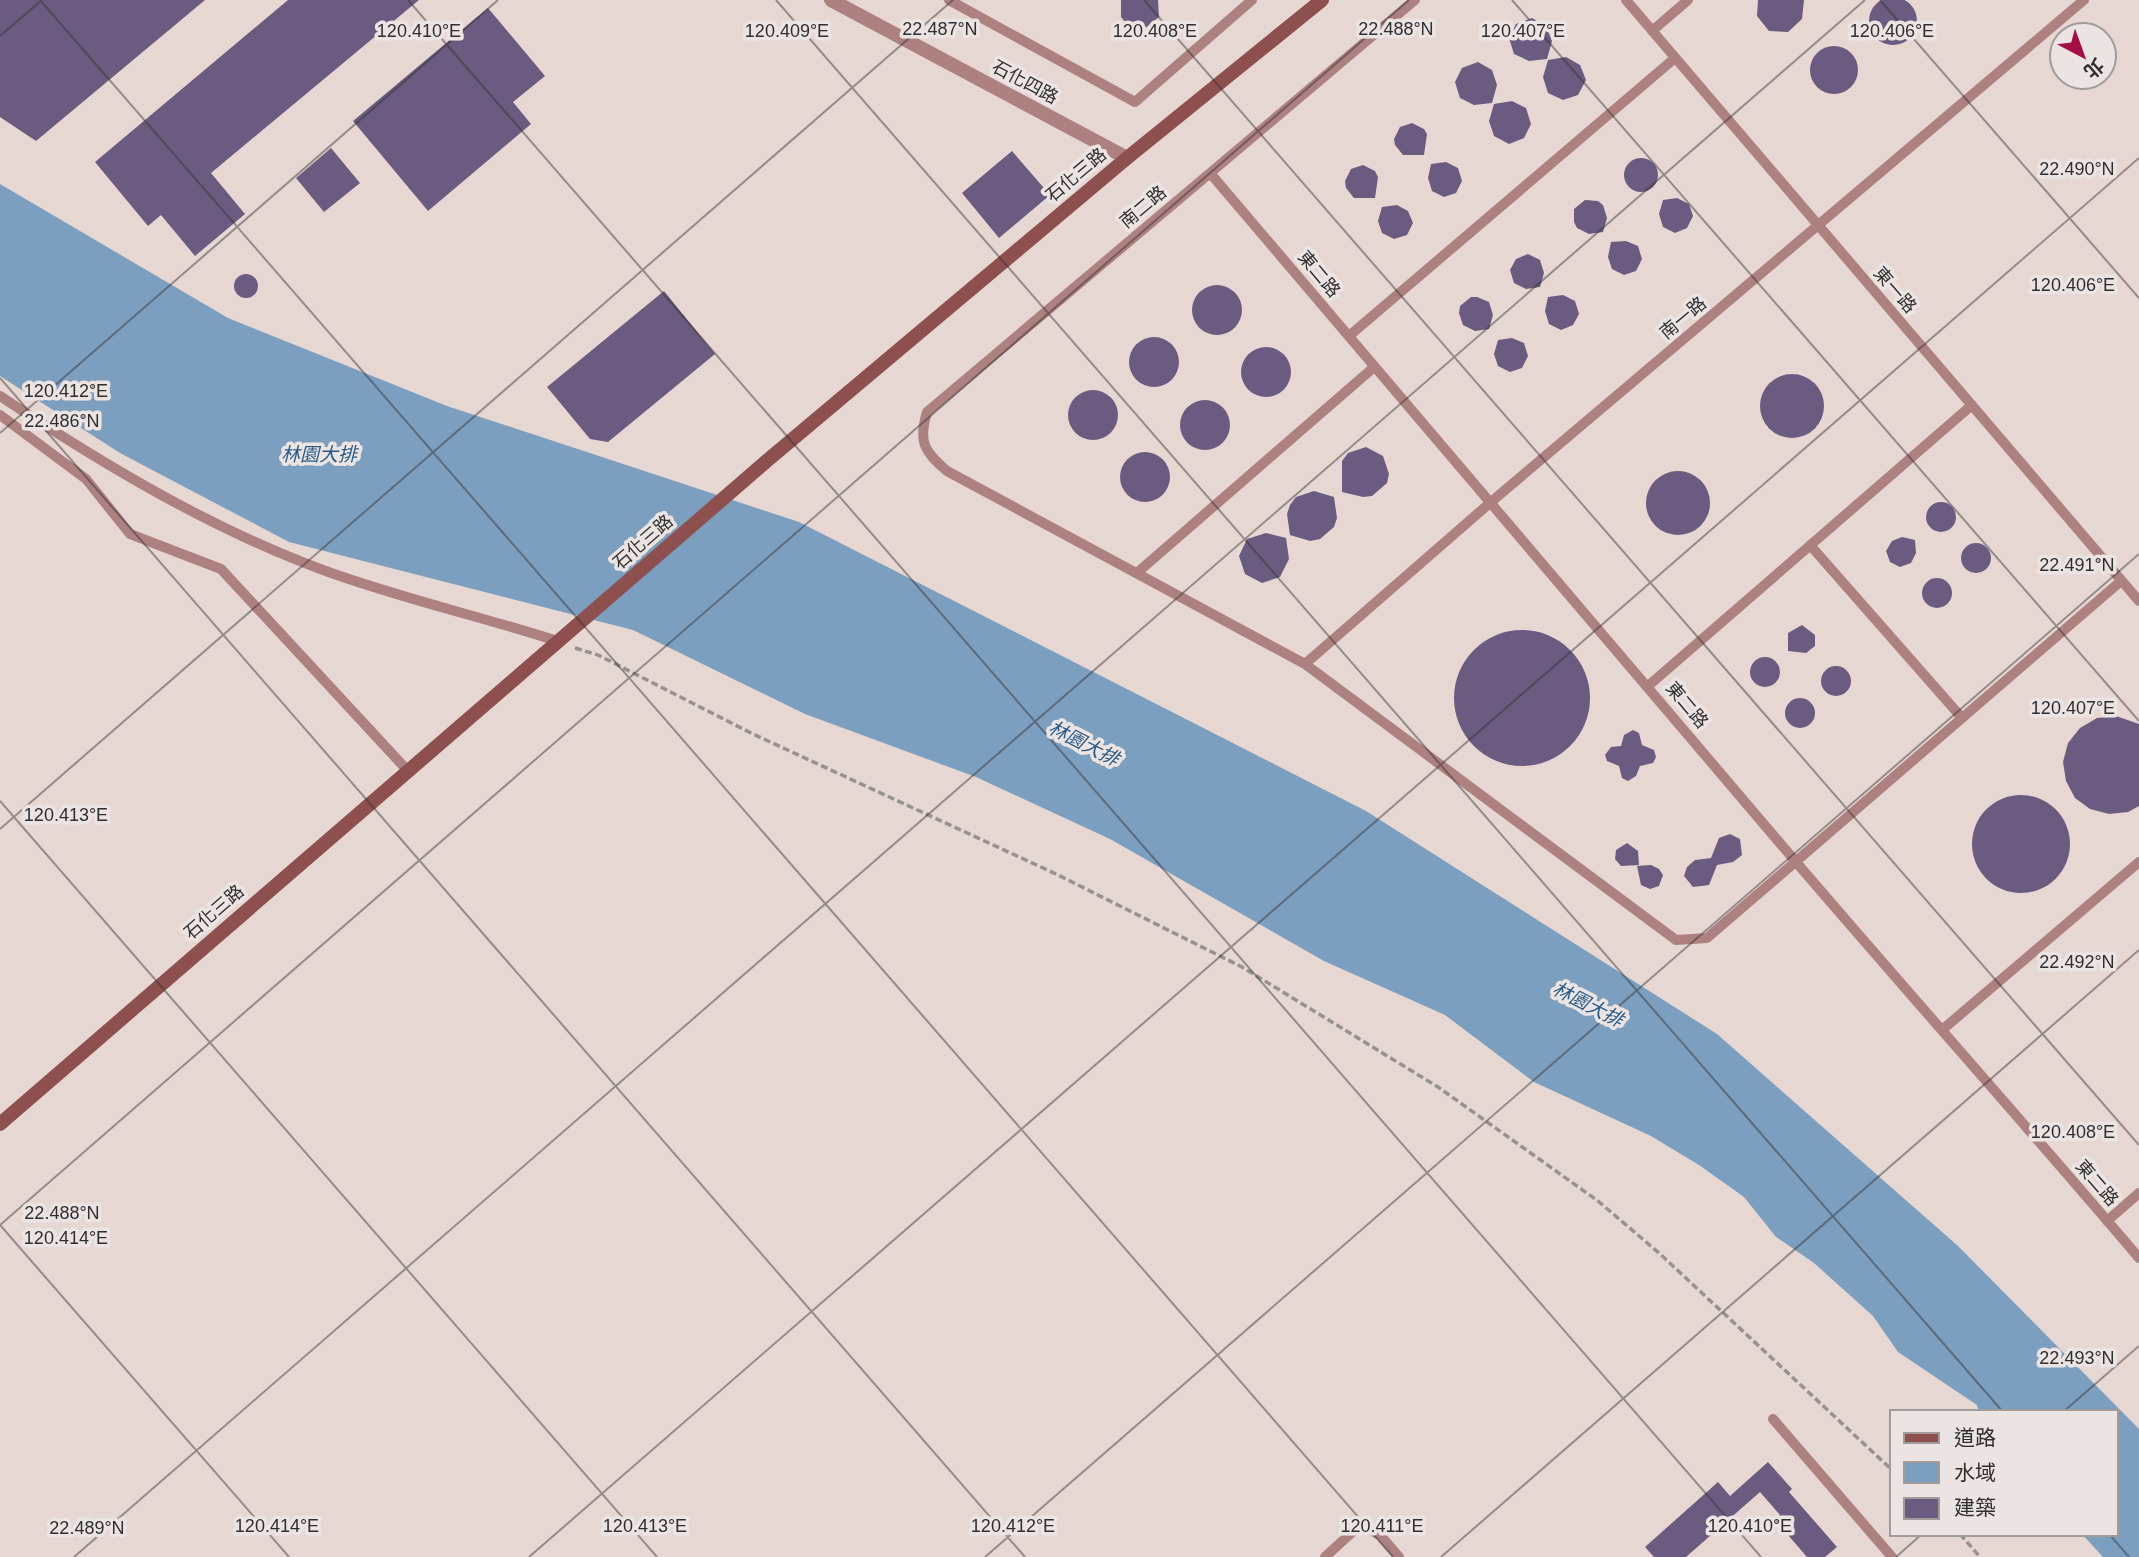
<svg xmlns="http://www.w3.org/2000/svg" width="2139" height="1557" font-family="Helvetica,'Noto Sans TC',sans-serif">
  <style>
    .built { fill: #e6d7d2; fill-rule: evenodd }
    .water { fill: #7c9ebf }
    .building { fill: #6c5b80 }
    .lines { fill: none; stroke-linecap: round; stroke-linejoin: round }
    .path { stroke: #979290; stroke-width: 3.5; stroke-dasharray: 7 3.5; stroke-linecap: butt }
    .lane { stroke: #ad817f; stroke-width: 10 }
    .street { stroke: #ad817f; stroke-width: 14 }
    .secondary { stroke: #8e504f; stroke-width: 14 }
    .ticks { fill: none; stroke: #312f2e; stroke-width: 2; stroke-opacity: 0.45 }
    .labels { text-anchor: middle; stroke-width: 7; stroke-linejoin: round; paint-order: stroke }
    .street-label { font-size: 18px; fill: #312f2e; stroke: #ebe4e2 }
    .water-label { font-size: 19px; font-style: italic; fill: #285b88; stroke: #ebe4e2 }
    .ticks-label { font-size: 18px; text-anchor: middle; fill: #312f2e; stroke: #ebe4e2; stroke-width: 7; stroke-linejoin: round; paint-order: stroke }
  </style>
  <rect width="100%" height="100%" fill="#ebe4e2"/>
  <!-- built -->
  <path class="built" d="M 0,0 L 2139,0 L 2139,1557 L 0,1557 ZM 2062,35 L 2104,35 L 2104,77 L 2062,77 ZM 1892,1412 L 2116,1412 L 2116,1534 L 1892,1534 Z"/>
  <!-- water -->
  <path class="water" d="M 0,184 L 228,318 L 447,406 L 799,522 L 1366,811 L 1717,1034 L 1958,1246 L 2139,1429 L 2139,1557 L 2103,1557 L 2082,1534 L 2116,1534 L 2116,1412 L 1979,1412 L 1977,1405 L 1898,1352 L 1873,1316 L 1814,1263 L 1776,1237 L 1744,1197 L 1699,1165 L 1651,1136 L 1534,1082 L 1445,1015 L 1324,961 L 1110,839 L 976,777 L 805,714 L 633,630 L 289,542 L 120,453 L 0,376 Z"/>
  <!-- building -->
  <path class="building" d="M1869 21a24 24 0 1 1 48 0a24 24 0 1 1-48 0Z
    M 0,0 L 205,0 L 36,141 L 0,117 Z
    M 288,0 L 419,0 L 211,173 L 245,214 L 195,256 L 161,215 L 148,226 L 95,162 Z
    M 1121,0 L 1158,0 L 1159,17 L 1143,30 L 1130,28 L 1121,17 Z
    M 1758,0 L 1804,0 L 1802,19 L 1788,32 L 1769,31 L 1757,16 Z
    M 488,8 L 545,76 L 513,102 L 531,124 L 428,211 L 353,121 Z
    M 1532,18 L 1546,26 L 1552,41 L 1547,59 L 1529,61 L 1514,54 L 1509,38 L 1516,24 Z
    M1810 70a24 24 0 1 1 48 0a24 24 0 1 1-48 0Z
    M 1566,57 L 1580,65 L 1586,80 L 1578,95 L 1563,100 L 1548,93 L 1543,77 L 1548,60 Z
    M 1478,62 L 1492,70 L 1497,85 L 1492,103 L 1474,105 L 1460,98 L 1455,82 L 1462,68 Z
    M 1512,101 L 1526,108 L 1531,124 L 1524,138 L 1509,144 L 1494,136 L 1489,121 L 1494,104 Z
    M 1412,123 L 1424,129 L 1427,134 L 1424,155 L 1403,155 L 1395,145 L 1394,139 L 1400,127 Z
    M 331,148 L 360,183 L 324,212 L 296,178 Z
    M 1012,151 L 1050,195 L 999,238 L 962,193 Z
    M1624 175a17 17 0 1 1 34 0a17 17 0 1 1-34 0Z
    M 1446,162 L 1458,168 L 1462,181 L 1456,193 L 1444,197 L 1432,191 L 1428,178 L 1431,164 Z
    M 1363,165 L 1375,171 L 1378,177 L 1375,198 L 1354,198 L 1346,188 L 1345,181 L 1351,169 Z
    M 1677,198 L 1689,204 L 1693,216 L 1687,228 L 1675,233 L 1663,227 L 1659,214 L 1663,200 Z
    M 1585,200 L 1598,201 L 1603,205 L 1607,218 L 1603,232 L 1589,234 L 1577,228 L 1574,222 L 1574,209 Z
    M 1397,205 L 1408,211 L 1413,223 L 1407,235 L 1394,239 L 1382,233 L 1378,221 L 1382,207 Z
    M 1626,241 L 1638,246 L 1642,259 L 1636,271 L 1624,275 L 1612,269 L 1608,257 L 1611,242 Z
    M 1528,254 L 1540,260 L 1544,273 L 1540,287 L 1526,289 L 1514,283 L 1510,270 L 1516,259 Z
    M234 286a12 12 0 1 1 24 0a12 12 0 1 1-24 0Z
    M1192 310a25 25 0 1 1 50 0a25 25 0 1 1-50 0Z
    M 664,291 L 715,354 L 608,442 L 590,439 L 547,387 Z
    M 1563,295 L 1575,301 L 1579,314 L 1573,325 L 1561,330 L 1549,324 L 1545,311 L 1548,297 Z
    M 1471,297 L 1477,297 L 1489,302 L 1493,315 L 1489,329 L 1475,331 L 1463,325 L 1459,313 L 1460,306 Z
    M1129 362a25 25 0 1 1 50 0a25 25 0 1 1-50 0Z
    M 1512,338 L 1524,343 L 1528,356 L 1522,368 L 1510,372 L 1498,366 L 1494,354 L 1498,340 Z
    M1241 372a25 25 0 1 1 50 0a25 25 0 1 1-50 0Z
    M1760 406a32 32 0 1 1 64 0a32 32 0 1 1-64 0Z
    M1068 415a25 25 0 1 1 50 0a25 25 0 1 1-50 0Z
    M1180 425a25 25 0 1 1 50 0a25 25 0 1 1-50 0Z
    M 1366,447 L 1383,456 L 1389,474 L 1387,483 L 1372,496 L 1363,497 L 1342,492 L 1342,461 L 1348,453 Z
    M1120 477a25 25 0 1 1 50 0a25 25 0 1 1-50 0Z
    M1646 503a32 32 0 1 1 64 0a32 32 0 1 1-64 0Z
    M 1314,491 L 1334,497 L 1337,518 L 1334,527 L 1320,539 L 1310,541 L 1290,535 L 1287,514 L 1290,505 L 1296,497 Z
    M1926 517a15 15 0 1 1 30 0a15 15 0 1 1-30 0Z
    M 1266,533 L 1286,538 L 1289,559 L 1280,577 L 1262,583 L 1245,574 L 1239,556 L 1247,539 Z
    M 1902,537 L 1915,540 L 1916,553 L 1911,563 L 1900,567 L 1890,562 L 1886,551 L 1892,541 Z
    M1961 558a15 15 0 1 1 30 0a15 15 0 1 1-30 0Z
    M1922 593a15 15 0 1 1 30 0a15 15 0 1 1-30 0Z
    M 1802,625 L 1815,635 L 1815,646 L 1806,653 L 1788,651 L 1788,633 Z
    M1454 698a68 68 0 1 1 136 0a68 68 0 1 1-136 0Z
    M1750 672a15 15 0 1 1 30 0a15 15 0 1 1-30 0Z
    M1821 681a15 15 0 1 1 30 0a15 15 0 1 1-30 0Z
    M1785 713a15 15 0 1 1 30 0a15 15 0 1 1-30 0Z
    M 2116,716 L 2139,724 L 2139,806 L 2128,812 L 2109,814 L 2090,809 L 2075,798 L 2066,781 L 2063,762 L 2068,743 L 2080,728 L 2097,718 Z
    M 1633,730 L 1639,733 L 1642,745 L 1654,750 L 1656,757 L 1653,763 L 1640,766 L 1636,776 L 1628,781 L 1622,778 L 1619,766 L 1607,761 L 1605,755 L 1611,747 L 1621,746 L 1624,735 Z
    M1972 844a49 49 0 1 1 98 0a49 49 0 1 1-98 0Z
    M 1730,834 L 1740,839 L 1742,855 L 1733,862 L 1717,865 L 1709,885 L 1693,887 L 1684,876 L 1687,867 L 1695,860 L 1711,858 L 1719,838 Z
    M 1627,843 L 1638,851 L 1639,865 L 1621,866 L 1615,859 L 1616,850 Z
    M 1637,866 L 1651,865 L 1659,869 L 1663,875 L 1659,886 L 1650,889 L 1641,885 Z
    M 1768,1462 L 1792,1489 L 1789,1492 L 1837,1547 L 1825,1557 L 1807,1557 L 1775,1520 L 1780,1515 L 1760,1492 L 1686,1557 L 1654,1557 L 1645,1547 L 1718,1482 L 1730,1496 Z"/>
  <g class="lines">
    <!-- path -->
    <path class="path" d="M 575,648 L 598,655 L 753,734 L 1056,874 L 1242,967 L 1438,1087 L 1598,1201 L 1659,1253 L 1892,1470
      M 1960,1534 L 1980,1557"/>
    <!-- lane -->
    <path class="lane" d="M 949,0 L 1135,102 L 1252,0
      M 1415,0 L 927,412 C 918,442 924,451 947,471 L 1305,664 L 1676,940 L 1707,938 L 2121,581
      M 1626,0 L 2139,601
      M 1652,31 L 1688,0
      M 1210,173 C 1406,402 1600,633 1796,862 C 1910,995 2026,1125 2139,1258
      M 1349,336 L 1675,58
      M 0,396 C 101,463 209,528 323,570 C 399,598 480,616 557,641
      M 0,415 L 86,479 L 130,534 L 221,569 L 408,771
      M 1810,545 L 1962,718
      M 1138,572 L 1373,368
      M 1305,664 L 1491,502 L 2084,0
      M 1648,686 L 1972,405
      M 1942,1030 L 2139,862
      M 2107,1221 L 2139,1193
      M 1773,1419 L 1892,1557
      M 1325,1557 L 1361,1524 L 1381,1536 L 1399,1557"/>
    <!-- street -->
    <path class="street" d="M 831,0 L 1127,158"/>
    <!-- secondary -->
    <path class="secondary" d="M 0,1124 L 769,459 L 1127,158 L 1322,0"/>
  </g>
  <!-- ticks -->
  <path class="ticks" d="M 40,0 L 1393,1557M 408,0 L 1761,1557M 776,0 L 2003,1412M 1144,0 L 2139,1145M 1512,0 L 2139,721M 1880,0 L 2139,298M 0,36 L 42,0M 0,378 L 1025,1557M 0,433 L 498,0M 0,801 L 657,1557M 0,829 L 953,0M 0,1225 L 289,1557M 0,1225 L 1409,0M 2063,1412 L 2139,1346M 2109,1534 L 2129,1557M 74,1557 L 1865,0M 529,1557 L 2139,158M 985,1557 L 2139,554M 1441,1557 L 2139,950M 1896,1557 L 1922,1534"/>
  <g class="labels">
    <!-- street labels -->
    <g class="street-label">
      <text transform="translate(1025 82) rotate(28)" y="6">石化四路</text>
      <text transform="translate(1076 175) rotate(-40)" y="6">石化三路</text>
      <text transform="translate(1143 207) rotate(-40)" y="6">南二路</text>
      <text transform="translate(1319 274) rotate(50)" y="6">東二路</text>
      <text transform="translate(1895 290) rotate(49)" y="6">東一路</text>
      <text transform="translate(1683 318) rotate(-40)" y="6">南一路</text>
      <text transform="translate(643 542) rotate(-41)" y="6">石化三路</text>
      <text transform="translate(1687 705) rotate(50)" y="6">東二路</text>
      <text transform="translate(214 912) rotate(-41)" y="6">石化三路</text>
      <text transform="translate(2097 1183) rotate(49)" y="6">東二路</text>
    </g>
    <!-- water labels -->
    <g class="water-label">
      <text x="319" y="461">林園大排</text>
      <text transform="translate(1084 743) rotate(27)" y="7">林園大排</text>
      <text transform="translate(1588 1004) rotate(27)" y="7">林園大排</text>
    </g>
  </g>
  <g class="ticks-label">
    <text x="940" y="35">22.487°N</text>
    <text x="1396" y="35">22.488°N</text>
    <text x="419" y="37">120.410°E</text>
    <text x="787" y="37">120.409°E</text>
    <text x="1155" y="37">120.408°E</text>
    <text x="1523" y="37">120.407°E</text>
    <text x="1892" y="37">120.406°E</text>
    <text x="2077" y="175">22.490°N</text>
    <text x="2073" y="291">120.406°E</text>
    <text x="66" y="397">120.412°E</text>
    <text x="62" y="427">22.486°N</text>
    <text x="2077" y="571">22.491°N</text>
    <text x="2073" y="714">120.407°E</text>
    <text x="66" y="821">120.413°E</text>
    <text x="2077" y="968">22.492°N</text>
    <text x="2073" y="1138">120.408°E</text>
    <text x="62" y="1219">22.488°N</text>
    <text x="66" y="1244">120.414°E</text>
    <text x="2077" y="1364">22.493°N</text>
    <text x="277" y="1532">120.414°E</text>
    <text x="645" y="1532">120.413°E</text>
    <text x="1013" y="1532">120.412°E</text>
    <text x="1382" y="1532">120.411°E</text>
    <text x="1750" y="1532">120.410°E</text>
    <text x="87" y="1534">22.489°N</text>
  </g>
  <!-- legend -->
  <rect x="1890" y="1410" width="228" height="126" fill="#ebe4e2" stroke="#a19c9a" stroke-width="2"/>
  <rect x="1904" y="1433" width="35" height="10" fill="#8e504f" stroke="#a19c9a" stroke-width="2"/>
  <text x="1954" y="1445" font-size="21" fill="#312f2e">道路</text>
  <rect x="1904" y="1462" width="35" height="21" fill="#7c9ebf" stroke="#a19c9a" stroke-width="2"/>
  <text x="1954" y="1480" font-size="21" fill="#312f2e">水域</text>
  <rect x="1904" y="1498" width="35" height="21" fill="#6c5b80" stroke="#a19c9a" stroke-width="2"/>
  <text x="1954" y="1515" font-size="21" fill="#312f2e">建築</text>
  <!-- north arrow -->
  <g transform="translate(2083 56) rotate(139)"><circle r="33" fill="#ebe4e2" stroke="#a19c9a" stroke-width="2"/>
  <path d="M0-5L12 26L0 18L-12 26Z" fill="#a50e45"/>
  <text y="-10" font-size="19" font-weight="bold" text-anchor="middle" fill="#312f2e">北</text>
  </g>
</svg>
